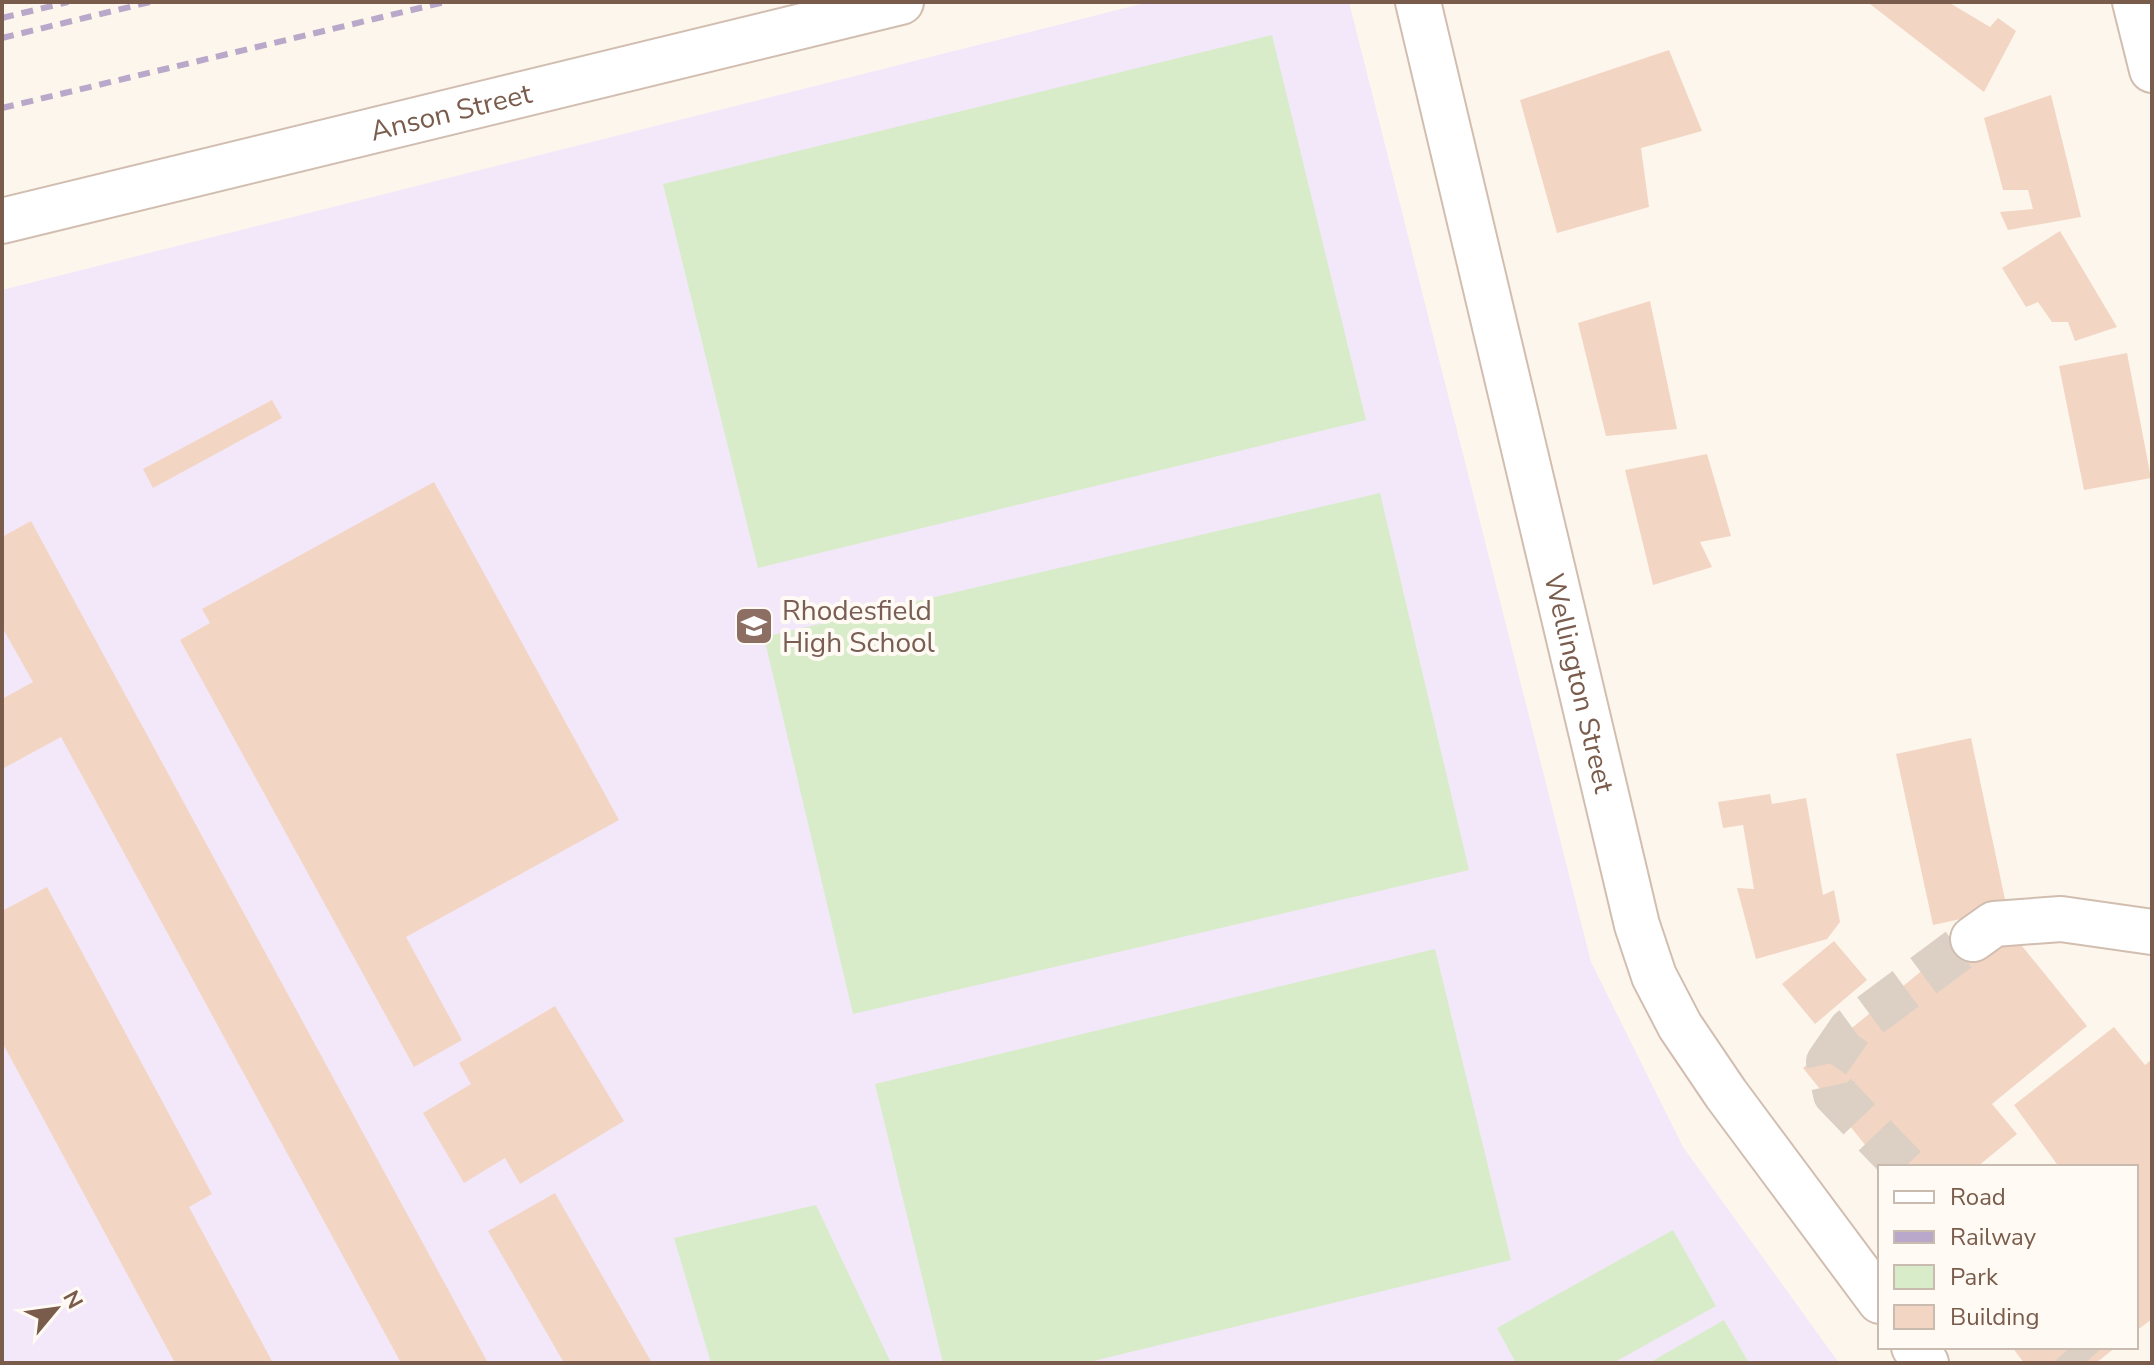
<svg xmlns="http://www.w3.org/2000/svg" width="2154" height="1365" font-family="'Nunito Sans',sans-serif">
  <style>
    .education { fill: #f3e8fa }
    .green { fill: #d8ecc9 }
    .building { fill: #f3d5c3 }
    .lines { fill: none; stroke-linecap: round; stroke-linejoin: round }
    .minor-tunnel { stroke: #dcd0c4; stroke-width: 44; stroke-dasharray: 44 22; stroke-linecap: butt }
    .minor-casing { stroke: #d1beb0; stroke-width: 48 }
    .minor { stroke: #fff; stroke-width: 44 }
    .rail { stroke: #b9a8c9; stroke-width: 6; stroke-dasharray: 12 8; stroke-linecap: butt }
    .labels { text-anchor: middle; stroke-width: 8; stroke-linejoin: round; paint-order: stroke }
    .street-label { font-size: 28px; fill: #7a5c4d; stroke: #fffaf3 }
    .education-label { font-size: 28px; fill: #785e54; stroke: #fffaf3; text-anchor: start }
  </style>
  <rect width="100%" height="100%" fill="#fdf6ec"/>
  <!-- education -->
  <path class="education" d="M 1149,2 L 1349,2 L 1591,962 L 1683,1147 L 1839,1363 L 2,1363 L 2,290 Z"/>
  <!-- green -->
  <path class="green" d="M 1272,35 L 1366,420 L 758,568 L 663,184 Z
    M 1380,493 L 1469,870 L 853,1014 L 764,637 Z
    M 1435,949 L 1511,1260 L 1085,1363 L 943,1363 L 875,1084 Z
    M 816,1205 L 891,1363 L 711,1363 L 674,1238 Z
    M 1673,1230 L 1716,1306 L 1613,1363 L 1516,1363 L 1497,1328 Z
    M 1724,1320 L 1749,1363 L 1649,1363 Z"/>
  <!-- building -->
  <path class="building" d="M 1872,2 L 1948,2 L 1990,27 L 1998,18 L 2016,31 L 1984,92 L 1870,4 Z
    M 1669,50 L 1702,131 L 1641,148 L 1649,207 L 1557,233 L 1520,100 Z
    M 2051,95 L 2081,217 L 2008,230 L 2000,212 L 2033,209 L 2028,190 L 2003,190 L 1984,118 Z
    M 2060,231 L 2117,327 L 2075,341 L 2068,322 L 2052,322 L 2038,302 L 2026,307 L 2002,268 Z
    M 1650,301 L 1677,429 L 1606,436 L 1578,323 Z
    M 2127,353 L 2151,478 L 2084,490 L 2059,366 Z
    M 272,400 L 282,418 L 153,488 L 143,469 Z
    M 1707,454 L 1731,536 L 1700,542 L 1712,567 L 1653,585 L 1625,470 Z
    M 434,482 L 619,820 L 406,937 L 462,1040 L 414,1067 L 180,640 L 210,623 L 202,609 Z
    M 31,521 L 488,1363 L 401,1363 L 61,737 L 2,769 L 2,699 L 33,682 L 2,627 L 2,537 Z
    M 1971,738 L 2007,909 L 1933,925 L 1896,754 Z
    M 1770,794 L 1772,804 L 1806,798 L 1823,895 L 1834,890 L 1840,922 L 1827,939 L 1756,959 L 1737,888 L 1754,889 L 1743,825 L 1723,828 L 1718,802 Z
    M 47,887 L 212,1194 L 189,1207 L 273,1363 L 175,1363 L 2,1042 L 2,911 Z
    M 2005,925 L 2087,1026 L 1992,1104 L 2017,1134 L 1977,1167 L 1883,1167 L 1803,1068 L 1968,933 Z
    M 1834,941 L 1867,980 L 1815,1024 L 1782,984 Z
    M 555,1006 L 624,1121 L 520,1184 L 505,1158 L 464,1183 L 423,1113 L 471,1084 L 459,1063 Z
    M 2114,1027 L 2145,1065 L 2152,1059 L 2152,1319 L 2136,1331 L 2136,1167 L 2059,1167 L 2014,1105 Z
    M 555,1193 L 652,1363 L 564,1363 L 488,1231 Z
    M 2012,1347 L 2116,1347 L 2096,1363 L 2024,1363 Z"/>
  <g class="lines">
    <!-- minor-tunnel -->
    <path class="minor-tunnel" d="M 1905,1167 L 1835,1094 L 1828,1062 L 1850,1030 L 1973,939
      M 2071,1347 L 2085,1363"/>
    <!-- minor casing -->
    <g class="minor-casing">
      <g id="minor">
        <path id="s1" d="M 1418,2 L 1637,925 L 1654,976 L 1680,1026 L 1726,1094 L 1880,1301"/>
        <path d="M 2135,2 L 2152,70"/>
        <path id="s2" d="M 2,221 L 901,2"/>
        <path d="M 1973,939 L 1994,924 L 2061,919 L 2152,932"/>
        <path d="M 1914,1347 L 1926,1363"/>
      </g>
    </g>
    <!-- minor -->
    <use href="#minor" class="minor"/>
    <!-- rail -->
    <path class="rail" d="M 2,18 L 68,2
      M 2,38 L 150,2
      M 2,108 L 445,2"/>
  </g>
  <!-- icons -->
  <defs>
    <g id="school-square" transform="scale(2)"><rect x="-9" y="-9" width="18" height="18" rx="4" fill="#8d6e63" stroke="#fffaf3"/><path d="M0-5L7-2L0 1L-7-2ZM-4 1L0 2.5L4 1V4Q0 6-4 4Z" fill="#fff"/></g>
  </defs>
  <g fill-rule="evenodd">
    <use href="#school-square" x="754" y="626"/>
  </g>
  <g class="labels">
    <!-- street labels -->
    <g class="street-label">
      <text dy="10" stroke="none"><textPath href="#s2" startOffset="462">Anson Street</textPath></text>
      <text dy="10" stroke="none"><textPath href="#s1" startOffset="700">Wellington Street</textPath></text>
    </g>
    <!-- education labels -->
    <g class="education-label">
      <text x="782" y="620">Rhodesfield<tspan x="782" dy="32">High School</tspan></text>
    </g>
  </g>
  <!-- border -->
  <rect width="2154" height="1365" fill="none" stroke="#7a5c4d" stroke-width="8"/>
  <!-- legend -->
  <rect x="1878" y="1165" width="260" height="184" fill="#fffaf3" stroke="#cabbb1" stroke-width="2"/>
  <rect x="1894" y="1191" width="40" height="12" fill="#ffffff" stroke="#cabbb1" stroke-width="2"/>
  <text x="1950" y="1205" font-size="24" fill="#7a5c4d">Road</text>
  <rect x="1894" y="1231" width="40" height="12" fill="#b9a8c9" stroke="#cabbb1" stroke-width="2"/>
  <text x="1950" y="1245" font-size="24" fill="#7a5c4d">Railway</text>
  <rect x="1894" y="1265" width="40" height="24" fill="#d8ecc9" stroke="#cabbb1" stroke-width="2"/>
  <text x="1950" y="1285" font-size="24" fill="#7a5c4d">Park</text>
  <rect x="1894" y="1305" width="40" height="24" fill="#f3d5c3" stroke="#cabbb1" stroke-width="2"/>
  <text x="1950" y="1325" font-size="24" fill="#7a5c4d">Building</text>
  <!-- north arrow -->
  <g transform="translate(56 1309) rotate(61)" stroke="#fffaf3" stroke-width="6" paint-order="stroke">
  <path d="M0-6L14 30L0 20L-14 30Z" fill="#7a5c4d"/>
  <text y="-12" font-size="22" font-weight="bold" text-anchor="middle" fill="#7a5c4d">N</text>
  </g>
</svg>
